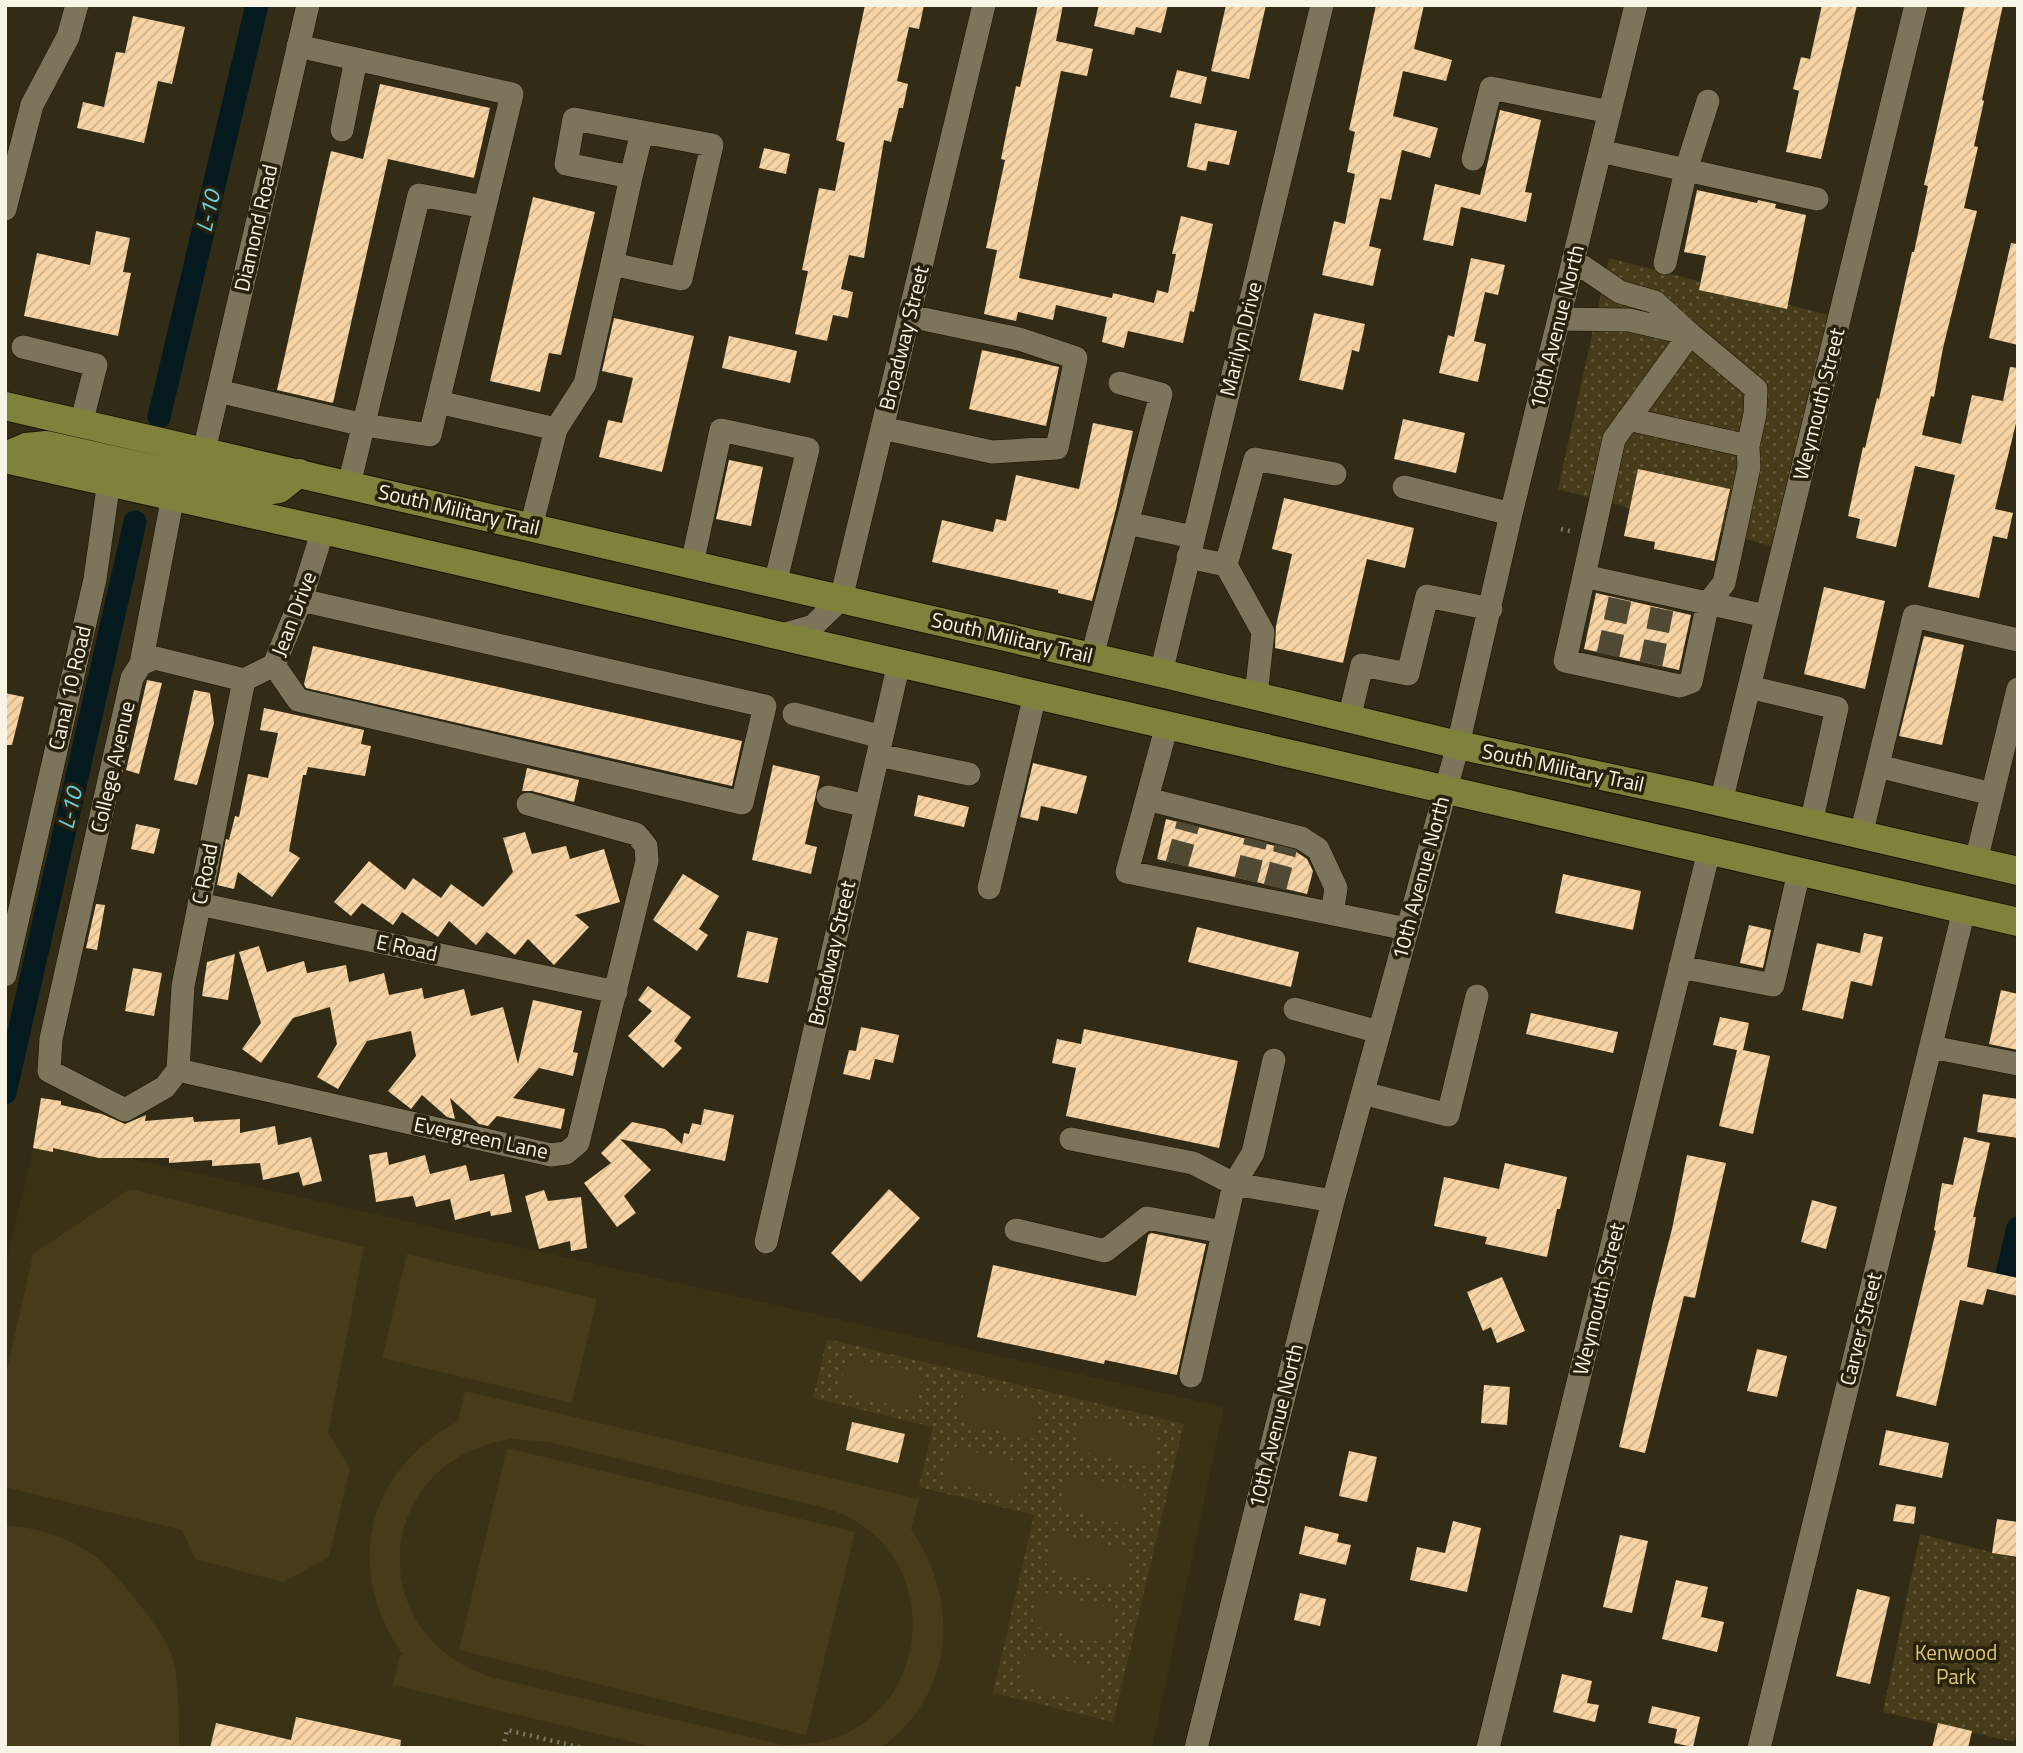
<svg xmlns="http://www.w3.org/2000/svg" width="2023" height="1753" font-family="'Titillium Web',sans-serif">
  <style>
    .built { fill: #3a3214 }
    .grass { fill: url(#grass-dots) }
    .garden { fill: #463c1a; fill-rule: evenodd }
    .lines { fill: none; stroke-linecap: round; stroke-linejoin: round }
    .canal { stroke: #041a1e; stroke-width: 23 }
    .building { fill: url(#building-hatch) }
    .minor-tunnel { stroke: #504a35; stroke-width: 23; stroke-dasharray: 23 11; stroke-linecap: butt }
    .minor-casing { stroke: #1a1401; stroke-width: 24 }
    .major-casing { stroke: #1a1401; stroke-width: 30 }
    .path { stroke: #7e7866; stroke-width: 4.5; stroke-dasharray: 2 5; stroke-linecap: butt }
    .minor { stroke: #7c755c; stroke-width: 23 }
    .major { stroke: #7f823b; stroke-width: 28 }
    .labels { text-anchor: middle; stroke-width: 7; stroke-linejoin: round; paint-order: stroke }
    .street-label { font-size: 21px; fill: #f8f4e6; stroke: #28220c }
    .park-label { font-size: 21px; fill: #dcc574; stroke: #28220c }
    .water-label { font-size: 23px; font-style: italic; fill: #64d3e6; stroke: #28220c }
  </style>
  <defs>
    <pattern id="grass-dots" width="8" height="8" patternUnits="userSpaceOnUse" patternTransform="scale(1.75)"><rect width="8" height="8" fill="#463c1a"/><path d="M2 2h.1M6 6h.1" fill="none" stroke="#61593b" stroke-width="1.8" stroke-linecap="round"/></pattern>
    <pattern id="building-hatch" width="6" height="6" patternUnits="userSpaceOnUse" patternTransform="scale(1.75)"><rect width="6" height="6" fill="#f8d4a4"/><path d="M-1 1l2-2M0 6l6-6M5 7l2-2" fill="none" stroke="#ccb18c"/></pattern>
  </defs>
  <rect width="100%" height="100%" fill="#322c16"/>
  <!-- built -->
  <path class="built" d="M 36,1137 L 1224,1407 L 1152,1748 L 5,1748 L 5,1266 Z"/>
  <!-- grass -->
  <path class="grass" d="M 1609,258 L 1840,318 L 1783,549 L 1558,489 Z
    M 827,1339 L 1184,1424 L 1113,1722 L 993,1693 L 1034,1515 L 919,1487 L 933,1427 L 813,1398 Z
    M 1920,1534 L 2018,1559 L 2018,1729 L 2014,1742 L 1883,1712 Z"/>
  <!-- garden -->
  <path class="garden" d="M 130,1189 L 364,1247 L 328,1433 L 350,1468 L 329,1557 L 283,1582 L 195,1559 L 182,1530 L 5,1487 L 5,1379 L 33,1254 Z
    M 407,1254 L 597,1299 L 572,1403 L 382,1358 Z
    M 847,1357 L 923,1375 L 915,1410 L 839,1392 Z
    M 965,1387 L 1041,1405 L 1033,1439 L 957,1421 Z
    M 465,1391 L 919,1499 L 911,1529 C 961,1602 955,1693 881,1748 L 657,1748 L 393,1685 L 400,1655 L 403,1655 C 343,1568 365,1473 458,1421 ZM 511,1439 L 548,1442 L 822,1507 C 834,1511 846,1515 857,1522 C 932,1567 931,1683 856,1728 C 834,1742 810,1745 784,1745 L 491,1677 C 359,1634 374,1459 511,1439 Z
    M 1083,1415 L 1159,1433 L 1151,1468 L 1075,1450 Z
    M 951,1446 L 1026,1464 L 1018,1499 L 942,1481 Z
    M 507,1448 L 855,1532 L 806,1735 L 459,1650 Z
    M 1069,1474 L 1145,1492 L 1136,1527 L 1061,1509 Z
    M 5,1526 C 35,1526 73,1539 96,1557 C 117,1574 160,1627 170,1651 C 180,1675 179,1721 179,1748 L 5,1748 Z
    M 1055,1533 L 1130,1551 L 1122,1586 L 1046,1568 Z
    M 1040,1591 L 1116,1609 L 1108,1644 L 1032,1626 Z
    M 1026,1651 L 1102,1669 L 1094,1703 L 1018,1685 Z"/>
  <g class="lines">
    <!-- canal -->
    <path class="canal" d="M 159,417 L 257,5
      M 5,1093 L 135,522
      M 2007,1274 L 2018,1228"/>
  </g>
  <!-- building -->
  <path class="building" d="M 865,5 L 924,5 L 919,29 L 909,27 L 897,81 L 908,84 L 903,108 L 899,108 L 891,142 L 884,140 L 864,258 L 849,255 L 841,289 L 853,292 L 848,318 L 833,315 L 827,341 L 795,334 L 808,271 L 802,270 L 819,188 L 835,191 L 845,143 L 836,140 Z
    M 1038,5 L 1063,5 L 1056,41 L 1093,49 L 1087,76 L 1061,71 L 1019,278 L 1112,298 L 1113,293 L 1154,303 L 1157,290 L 1168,293 L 1176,254 L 1172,254 L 1181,216 L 1213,224 L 1194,312 L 1190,311 L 1183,343 L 1128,331 L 1124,348 L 1102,342 L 1107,317 L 1056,305 L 1053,320 L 1018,312 L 1016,321 L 984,314 L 997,250 L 986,248 L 1005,160 L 1001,159 L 1016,86 L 1020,87 Z
    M 1099,5 L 1168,5 L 1161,33 L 1136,27 L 1134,35 L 1094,26 Z
    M 1226,5 L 1266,5 L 1249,79 L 1211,71 Z
    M 1376,5 L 1424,5 L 1414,49 L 1452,60 L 1446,81 L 1403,71 L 1393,116 L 1438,128 L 1430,158 L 1402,150 L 1391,200 L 1380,198 L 1369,246 L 1381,249 L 1373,286 L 1322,275 L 1334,221 L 1345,224 L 1355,174 L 1347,172 L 1355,132 L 1349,130 Z
    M 1822,5 L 1857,5 L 1821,159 L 1786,152 L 1799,91 L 1793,89 L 1801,57 L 1810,59 Z
    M 1965,5 L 2003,5 L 1982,100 L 1984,101 L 1974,146 L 1978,147 L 1964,208 L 1977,211 L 1943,348 L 1934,397 L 1931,396 L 1922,435 L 1961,444 L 1972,395 L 2003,401 L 2010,367 L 2018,368 L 2018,415 L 1995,509 L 2013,513 L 2007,539 L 1993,536 L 1979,598 L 1928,587 L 1955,475 L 1915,466 L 1896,547 L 1856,538 L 1860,519 L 1848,516 L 1863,447 L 1865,448 L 1877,398 L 1879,399 L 1912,252 L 1914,252 L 1928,186 L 1924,185 Z
    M 133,16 L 185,27 L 172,84 L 158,81 L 144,143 L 77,128 L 83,102 L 104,107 L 116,52 L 125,53 Z
    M 1177,70 L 1207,77 L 1201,104 L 1170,97 Z
    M 380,84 L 490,108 L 474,178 L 388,159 L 333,403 L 277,390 L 331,151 L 363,159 Z
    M 1500,110 L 1541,120 L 1525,192 L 1532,193 L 1526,222 L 1461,207 L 1453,246 L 1423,240 L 1435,184 L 1480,195 Z
    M 1195,123 L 1237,131 L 1229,165 L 1208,161 L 1206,171 L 1187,167 Z
    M 764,148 L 790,154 L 786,174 L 759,168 Z
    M 1697,190 L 1757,203 L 1758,200 L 1776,204 L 1775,208 L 1806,215 L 1787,309 L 1699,290 L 1706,256 L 1684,252 Z
    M 533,197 L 595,212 L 561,355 L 549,353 L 540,392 L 490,381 Z
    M 96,231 L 130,238 L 123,272 L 131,273 L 118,336 L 24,316 L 37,253 L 90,265 Z
    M 2011,243 L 2018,244 L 2018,345 L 1989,338 Z
    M 1471,258 L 1505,265 L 1498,295 L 1485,292 L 1474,341 L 1486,344 L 1478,382 L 1439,373 L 1448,335 L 1454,337 Z
    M 1314,313 L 1365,324 L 1359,352 L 1352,350 L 1343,390 L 1299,380 Z
    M 614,318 L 694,336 L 662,472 L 599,457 L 608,420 L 622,423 L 633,378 L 602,371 Z
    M 729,336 L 797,351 L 790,383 L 722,368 Z
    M 982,350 L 1059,367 L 1046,426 L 969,409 Z
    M 1403,419 L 1465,433 L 1456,473 L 1394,459 Z
    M 1093,423 L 1133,431 L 1116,509 L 1092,601 L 1058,593 L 1058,590 L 932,562 L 942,520 L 993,532 L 996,519 L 1006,521 L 1016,475 L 1079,489 Z
    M 729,460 L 763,467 L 751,526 L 716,519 Z
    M 1638,469 L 1730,489 L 1714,561 L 1654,549 L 1655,542 L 1624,536 Z
    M 1284,498 L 1414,528 L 1405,568 L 1367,559 L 1343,663 L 1275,648 L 1276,626 L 1292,554 L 1272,549 Z
    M 1824,587 L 1885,601 L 1865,689 L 1804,674 Z
    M 1596,593 L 1691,615 L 1679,670 L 1584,649 Z
    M 1924,636 L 1964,645 L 1942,745 L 1899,736 Z
    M 313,646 L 742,741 L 732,786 L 306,688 L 304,684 Z
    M 147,680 L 162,683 L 139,774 L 126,770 Z
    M 194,690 L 210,693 L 214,723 L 197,785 L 174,780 Z
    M 5,693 L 24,697 L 12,745 L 5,745 Z
    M 264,708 L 364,730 L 361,744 L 371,746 L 365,776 L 308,767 L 306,775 L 303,775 L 289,851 L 300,858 L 272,897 L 238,872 L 234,889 L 217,885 L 226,839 L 229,840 L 235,816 L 239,817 L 248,774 L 268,778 L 278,733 L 260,730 Z
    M 1033,763 L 1087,776 L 1077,814 L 1041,806 L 1038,821 L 1020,817 Z
    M 773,765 L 820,776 L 805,844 L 817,847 L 811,874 L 752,860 Z
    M 527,768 L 579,780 L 574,802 L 532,791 L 522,791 Z
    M 918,795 L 969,807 L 964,827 L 914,816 Z
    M 1166,819 L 1295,851 L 1307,859 L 1313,871 L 1307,894 L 1157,859 Z
    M 136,824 L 160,829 L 154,854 L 131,849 Z
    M 525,832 L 532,854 L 566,846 L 570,859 L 604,849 L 620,902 L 575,915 L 589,927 L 554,965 L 528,939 L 515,955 L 487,932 L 476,945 L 449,921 L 438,937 L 402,912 L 393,925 L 362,903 L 351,916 L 334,902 L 369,861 L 405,890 L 413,878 L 441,898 L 451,884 L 483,907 L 513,872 L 503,838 Z
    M 683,874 L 719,896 L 699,929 L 708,935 L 697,951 L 653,920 Z
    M 1563,874 L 1641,891 L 1633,930 L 1555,913 Z
    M 96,904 L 105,905 L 97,950 L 86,948 Z
    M 1749,925 L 1771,930 L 1763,968 L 1740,963 Z
    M 1197,927 L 1299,952 L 1291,987 L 1188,962 Z
    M 747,931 L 778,938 L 768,983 L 737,977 Z
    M 1864,933 L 1883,937 L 1872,986 L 1851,981 L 1843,1019 L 1802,1010 L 1817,943 L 1860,953 Z
    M 259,946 L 267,972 L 304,961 L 307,973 L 346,965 L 349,982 L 384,973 L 389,995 L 422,988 L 424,999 L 464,989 L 471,1016 L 503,1007 L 518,1064 L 533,1000 L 582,1011 L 573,1052 L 578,1053 L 573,1076 L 539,1068 L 513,1098 L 565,1109 L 561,1129 L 497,1116 L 488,1126 L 479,1124 L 450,1098 L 455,1119 L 447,1117 L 422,1095 L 411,1109 L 388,1091 L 416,1056 L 411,1031 L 367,1041 L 338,1089 L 317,1077 L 337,1044 L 330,1007 L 293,1018 L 261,1063 L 242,1049 L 261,1023 L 239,952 Z
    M 235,954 L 228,1000 L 202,996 L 207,962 Z
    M 133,968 L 162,973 L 154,1016 L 125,1011 Z
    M 648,986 L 691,1017 L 674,1041 L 682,1048 L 663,1068 L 628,1036 L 652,1011 L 638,1000 Z
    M 2001,990 L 2018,994 L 2018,1050 L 1989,1044 Z
    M 1531,1013 L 1618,1032 L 1613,1053 L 1526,1034 Z
    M 1720,1017 L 1749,1023 L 1743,1050 L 1770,1056 L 1753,1134 L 1719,1126 L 1737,1050 L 1713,1045 Z
    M 861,1027 L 899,1035 L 893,1063 L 875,1059 L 870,1080 L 843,1074 L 849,1050 L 856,1051 Z
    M 1084,1029 L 1238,1061 L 1219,1148 L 1066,1116 L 1076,1068 L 1052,1063 L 1057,1039 L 1081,1044 Z
    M 1983,1094 L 2018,1099 L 2018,1138 L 1977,1132 Z
    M 41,1098 L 61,1101 L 61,1105 L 102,1114 L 125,1124 L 146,1115 L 145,1121 L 193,1117 L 194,1122 L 240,1119 L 240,1133 L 275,1126 L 278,1145 L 311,1137 L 322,1181 L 303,1186 L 299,1172 L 263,1180 L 260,1163 L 212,1166 L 212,1160 L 169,1163 L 169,1158 L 99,1158 L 53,1148 L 53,1152 L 33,1148 Z
    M 704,1109 L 734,1115 L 725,1161 L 620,1139 L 651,1170 L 624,1196 L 636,1213 L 617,1227 L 584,1183 L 611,1163 L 601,1153 L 632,1122 L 665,1129 L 682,1144 L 684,1133 L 689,1134 L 692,1123 L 701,1125 Z
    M 1964,1137 L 1990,1143 L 1973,1217 L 1976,1217 L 1967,1267 L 2018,1278 L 2018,1296 L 1987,1289 L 1983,1305 L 1960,1300 L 1936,1406 L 1896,1396 L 1936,1231 L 1934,1230 L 1942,1183 L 1953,1185 Z
    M 387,1152 L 389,1165 L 425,1155 L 430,1174 L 466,1165 L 470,1181 L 504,1174 L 512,1212 L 491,1216 L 490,1211 L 455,1220 L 450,1199 L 416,1207 L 413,1196 L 376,1202 L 369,1155 Z
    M 1687,1155 L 1726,1163 L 1695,1298 L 1684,1296 L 1645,1453 L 1619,1447 L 1653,1302 L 1672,1229 Z
    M 1505,1163 L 1567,1177 L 1560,1209 L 1557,1209 L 1547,1257 L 1485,1244 L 1487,1237 L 1434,1226 L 1444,1177 L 1499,1189 Z
    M 889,1189 L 920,1218 L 861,1282 L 831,1253 Z
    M 544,1190 L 548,1201 L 581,1197 L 587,1248 L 571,1251 L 570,1241 L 539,1249 L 525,1196 Z
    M 1812,1200 L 1837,1207 L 1826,1249 L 1801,1242 Z
    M 1151,1233 L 1206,1244 L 1177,1375 L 1105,1360 L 1104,1364 L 977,1337 L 993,1265 L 1136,1296 L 1148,1235 Z
    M 1502,1277 L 1525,1331 L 1497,1343 L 1491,1327 L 1483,1331 L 1467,1292 Z
    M 1757,1349 L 1787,1356 L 1777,1397 L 1747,1391 Z
    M 1484,1385 L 1510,1387 L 1507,1425 L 1481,1423 Z
    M 852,1422 L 905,1434 L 898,1463 L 846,1450 Z
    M 1886,1430 L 1949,1443 L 1942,1478 L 1879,1465 Z
    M 1349,1451 L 1377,1457 L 1367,1502 L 1339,1496 Z
    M 1896,1504 L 1916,1507 L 1914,1524 L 1893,1521 Z
    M 1997,1519 L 2018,1522 L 2018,1557 L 1992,1553 Z
    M 1453,1521 L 1481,1528 L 1467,1592 L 1410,1580 L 1417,1547 L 1445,1553 Z
    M 1305,1526 L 1339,1534 L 1337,1542 L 1351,1545 L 1346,1565 L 1299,1554 Z
    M 1620,1535 L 1648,1541 L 1632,1613 L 1603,1607 Z
    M 1676,1580 L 1708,1587 L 1701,1617 L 1724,1622 L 1717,1652 L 1662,1639 Z
    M 1857,1589 L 1890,1597 L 1870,1684 L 1836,1676 Z
    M 1300,1593 L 1326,1599 L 1320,1626 L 1294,1620 Z
    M 1562,1674 L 1592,1681 L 1587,1703 L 1599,1705 L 1595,1722 L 1553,1712 Z
    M 1652,1706 L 1700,1717 L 1693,1747 L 1674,1743 L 1677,1729 L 1648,1723 Z
    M 296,1717 L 401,1740 L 400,1748 L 210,1748 L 216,1723 L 291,1740 Z
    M 1938,1723 L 1972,1731 L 1968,1748 L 1932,1748 Z"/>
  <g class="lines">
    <!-- minor-tunnel -->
    <path class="minor-tunnel" d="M 1608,655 L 1620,599
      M 1651,664 L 1662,609
      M 1177,864 L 1188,824
      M 1246,880 L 1256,840
      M 1275,887 L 1286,847"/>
    <!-- minor casing -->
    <g class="minor-casing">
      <path id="minor" d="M 298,46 L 512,94 L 438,402 L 556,429 L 531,527
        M 342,130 L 356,59
        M 1600,151 L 1817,199
        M 1473,159 L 1491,88 L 1610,112
        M 631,177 L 642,132
        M 5,209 L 32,105 L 68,37 L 77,5
        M 1665,263 L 1686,170 L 1708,101
        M 1559,319 L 1629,320 L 1690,334 L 1655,302 L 1620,292 L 1573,260
        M 23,347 L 96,365 L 81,424
        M 218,391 L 364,425 L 430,435 L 438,402
        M 1628,419 L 1748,446 L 1755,414 L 1756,389 L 1690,334 L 1614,439 L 1584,576 L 1766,616
        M 882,428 L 992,452 L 1057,448 L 1076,358 L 1019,339 L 909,316
        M 556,429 L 585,384 L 612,264 L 681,279 L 712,145 L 574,119 L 566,164 L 631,177 L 612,264
        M 204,451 L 308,5
        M 349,485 L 419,195 L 485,207
        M 1404,487 L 1511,514
        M 173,496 L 141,664 L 132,678 L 51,1039 L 49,1071 L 125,1110 L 165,1087 L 178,1070 L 551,1155 L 566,1153 L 578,1143 L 647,861 L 646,846 L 636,834 L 528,804
        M 1127,523 L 1193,537
        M 1188,557 L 1226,565 L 1263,632 L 1256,696
        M 692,564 L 721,430 L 808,449 L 775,584
        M 1226,565 L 1255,459 L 1335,474
        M 1584,576 L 1565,661 L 1680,686 L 1691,682 L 1708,603 L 1724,583 L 1749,467 L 1748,446
        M 779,636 L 813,626 L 841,599 L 984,5
        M 1092,657 L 1161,394 L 1120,383
        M 141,664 L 155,658 L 244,680
        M 274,665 L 298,700 L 742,803 L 765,706 L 301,600
        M 1161,673 L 1322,5
        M 244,680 L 274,665 L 301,600 L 323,530
        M 1749,687 L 1837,708 L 1811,823
        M 794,714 L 882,737
        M 1349,719 L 1362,665 L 1408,674 L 1427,596 L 1491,609
        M 1167,725 L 1127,872 L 1407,929
        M 878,755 L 969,774
        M 1878,766 L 1992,794
        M 828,797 L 866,806
        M 1147,799 L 1301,838 L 1318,849 L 1336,888 L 1332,914
        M 1721,802 L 1916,5
        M 1861,835 L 1914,616 L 2018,640
        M 1976,861 L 2018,689
        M 989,888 L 1035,695
        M 199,904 L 616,992
        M 1680,967 L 1773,985 L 1799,872
        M 5,975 L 95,579 L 109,481
        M 1295,1009 L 1379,1032
        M 1931,1047 L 2018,1064
        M 178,1070 L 183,986 L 244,680
        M 1363,1093 L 1448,1115 L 1477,996
        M 1071,1139 L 1193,1163 L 1234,1184 L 1253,1153 L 1274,1060
        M 1016,1230 L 1105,1251 L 1147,1218 L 1223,1232
        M 766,1242 L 899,663
        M 1191,1376 L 1234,1184 L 1333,1201
        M 1196,1748 L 1333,1201 L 1458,745 L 1511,514 L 1636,5
        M 1488,1748 L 1709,851
        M 1759,1748 L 1964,910"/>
    </g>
    <!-- major casing -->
    <g class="major-casing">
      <path id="major" d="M 5,406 L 1161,673 L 1458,745 L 1685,794 L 2018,871
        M 5,456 L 26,447 L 46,445 L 256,492 L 279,489 L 299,473
        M 5,459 L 323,530 L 2018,922"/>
    </g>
    <!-- path -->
    <path class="path" d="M 1561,529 L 1574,532
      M 503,1748 L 507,1730 L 583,1748"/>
    <!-- minor -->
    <use href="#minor" class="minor"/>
    <!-- major -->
    <use href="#major" class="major"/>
  </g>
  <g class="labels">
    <!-- street labels -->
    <g class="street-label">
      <text transform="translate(256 228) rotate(-77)" y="7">Diamond Road</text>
      <text transform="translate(1557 327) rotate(-76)" y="7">10th Avenue North</text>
      <text transform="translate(904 338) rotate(-76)" y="7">Broadway Street</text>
      <text transform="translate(1241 339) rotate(-76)" y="7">Marilyn Drive</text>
      <text transform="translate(1819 404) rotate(-76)" y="7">Weymouth Street</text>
      <text transform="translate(459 510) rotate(13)" y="7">South Military Trail</text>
      <text transform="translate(294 614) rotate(-69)" y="7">Jean Drive</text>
      <text transform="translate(1012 638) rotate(13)" y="7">South Military Trail</text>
      <text transform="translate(70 688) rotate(-77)" y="7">Canal 10 Road</text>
      <text transform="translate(113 767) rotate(-77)" y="7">College Avenue</text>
      <text transform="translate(1563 768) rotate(12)" y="7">South Military Trail</text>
      <text transform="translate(205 874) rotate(-79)" y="7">C Road</text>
      <text transform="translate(1421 878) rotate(-75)" y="7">10th Avenue North</text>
      <text transform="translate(407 948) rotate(12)" y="7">E Road</text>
      <text transform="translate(832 953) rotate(-77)" y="7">Broadway Street</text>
      <text transform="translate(481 1138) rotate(12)" y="7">Evergreen Lane</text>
      <text transform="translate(1599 1299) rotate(-76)" y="7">Weymouth Street</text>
      <text transform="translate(1861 1329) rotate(-76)" y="7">Carver Street</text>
      <text transform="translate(1276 1426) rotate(-76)" y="7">10th Avenue North</text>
    </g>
    <!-- park labels -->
    <g class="park-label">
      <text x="1956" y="1660">Kenwood<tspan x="1956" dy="24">Park</tspan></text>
    </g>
    <!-- water labels -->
    <g class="water-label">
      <text transform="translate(208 211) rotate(-77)" y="8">L-10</text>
      <text transform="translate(70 808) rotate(-77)" y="8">L-10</text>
    </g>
  </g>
  <!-- border -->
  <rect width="2023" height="1753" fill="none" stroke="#f8f4e6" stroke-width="14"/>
</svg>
